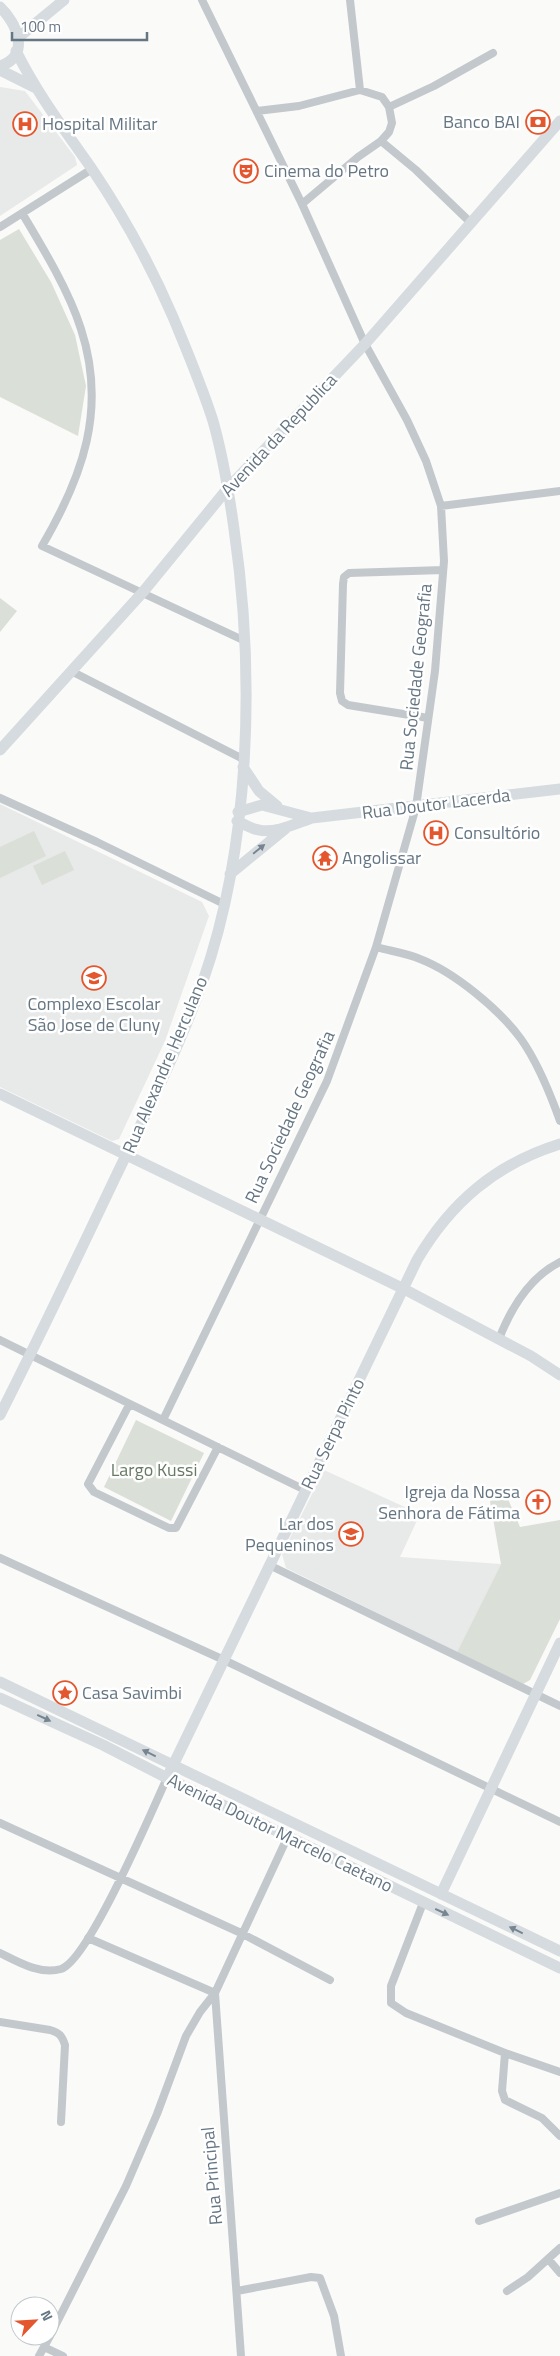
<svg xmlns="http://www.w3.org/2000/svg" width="560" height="2356" font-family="'Titillium Web',sans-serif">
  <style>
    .built { fill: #e8e9e9 }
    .green { fill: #dadfd7 }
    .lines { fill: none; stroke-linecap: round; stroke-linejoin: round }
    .street { stroke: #c3c8cc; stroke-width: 8 }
    .secondary { stroke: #d6dbdf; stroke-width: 11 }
    .oneway { fill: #768591 }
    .labels { text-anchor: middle; stroke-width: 5; stroke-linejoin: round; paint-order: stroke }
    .poi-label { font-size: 18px; fill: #657683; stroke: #fff; text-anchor: start }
    .street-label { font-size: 18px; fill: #657683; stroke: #fff }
    .park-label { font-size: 18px; fill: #687a64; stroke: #fff }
  </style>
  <rect width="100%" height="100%" fill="#fafaf8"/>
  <!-- built -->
  <path class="built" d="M 0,87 L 25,91 L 75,157 L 77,165 L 0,216 Z
    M 0,804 L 202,902 L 209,916 L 165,1041 L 119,1139 L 112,1141 L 0,1087 Z
    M 324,1470 L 420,1514 L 400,1557 L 501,1564 L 457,1652 L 286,1568 L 282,1554 Z"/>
  <!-- green -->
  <path class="green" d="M 19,229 L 51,282 L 75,335 L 86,386 L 78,436 L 0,397 L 0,240 Z
    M 0,598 L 17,611 L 0,632 Z
    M 34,831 L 46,856 L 0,878 L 0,847 Z
    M 65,851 L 74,870 L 42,885 L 33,866 Z
    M 136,1420 L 204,1453 L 171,1521 L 104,1487 Z
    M 508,1499 L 520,1527 L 560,1520 L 560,1619 L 530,1680 L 523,1684 L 457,1652 L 501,1564 L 490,1501 Z"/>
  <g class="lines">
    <!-- street -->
    <path class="street" d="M 350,0 L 360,90
      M 389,107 L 434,86 L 493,53
      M 257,111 L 299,106 L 360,90 L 382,97 L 389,107 L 392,123 L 389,132 L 381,141 L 358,157 L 302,204
      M 381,141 L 416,170 L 470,222
      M 22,213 C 43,248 69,291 81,329 C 107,409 83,476 42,546 L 245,641
      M 0,227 L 92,169
      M 441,506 L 560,491
      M 71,671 L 243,759
      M 428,718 L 348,705 L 342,701 L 340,693 L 343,584 L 344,577 L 349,573 L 443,570
      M 0,798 L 97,842 L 224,904
      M 376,947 C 390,951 406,953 420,959 C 454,972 499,1009 521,1039 C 538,1063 550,1093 560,1121
      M 499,1339 C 511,1308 530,1277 560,1262
      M 0,1340 L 305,1490
      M 129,1405 L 88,1484 L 94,1492 L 169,1528 L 176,1528 L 218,1447
      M 163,1420 L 327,1081 L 376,947 L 416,807 L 435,671 L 444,561 L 441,506 L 426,461 L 407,420 L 365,344 L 302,204 L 202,0
      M 0,1558 L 224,1660 L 560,1822
      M 269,1565 L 560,1706
      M 0,1823 L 241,1933 L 330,1980
      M 423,1903 L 391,1986 L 391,2003 L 406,2013 L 505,2053 L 560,2072
      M 88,1938 L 215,1993 L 241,2356
      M 0,1953 C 18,1962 40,1975 61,1969 C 89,1960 152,1810 167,1778
      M 0,2022 L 50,2030 C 60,2033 62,2036 65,2045 L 61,2122
      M 505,2053 L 502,2091 L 505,2100 L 542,2118 L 560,2136
      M 479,2221 L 560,2193
      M 549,2260 L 560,2273
      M 237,2291 L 311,2277 L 320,2278 L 334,2316 L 341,2356
      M 507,2291 L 528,2277 L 560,2248
      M 50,2336 L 126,2186 L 157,2114 L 186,2036 L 200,2012 L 215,1993 L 288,1836
      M 44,2347 L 63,2356
      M 39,2356 L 50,2336"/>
    <!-- secondary -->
    <path class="secondary" d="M 0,7 C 16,22 32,56 0,66
      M 19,37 L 64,0
      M 0,70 L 34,87
      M 0,750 L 143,592 L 228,488 L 365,344 L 560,121
      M 243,767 L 259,791 L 277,806
      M 238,812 L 262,805 L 311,818
      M 237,821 C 244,824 251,829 259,830 C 275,834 297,823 312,818 L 560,789
      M 230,874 L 285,829
      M 0,1094 L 404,1289 L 531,1356 L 560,1375
      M 0,1415 C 40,1336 78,1256 116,1176 C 147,1112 179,1048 203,981 C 251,843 255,673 234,529 C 229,493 223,456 213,421 C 202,386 187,351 173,317 C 151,266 123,215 92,169 C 64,129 38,95 16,51
      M 0,1682 L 560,1951
      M 0,1698 L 103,1745 L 167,1778 L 560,1968
      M 167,1778 L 417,1260 C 451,1202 496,1164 560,1144
      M 441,1894 L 560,1643"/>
  </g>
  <!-- one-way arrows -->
  <defs><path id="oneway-solid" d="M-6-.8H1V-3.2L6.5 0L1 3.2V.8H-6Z" transform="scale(1.25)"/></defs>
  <g class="oneway">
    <use href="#oneway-solid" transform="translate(259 849) rotate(-39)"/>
    <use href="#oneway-solid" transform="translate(44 1718) rotate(25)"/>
    <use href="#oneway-solid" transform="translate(149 1753) rotate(-154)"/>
    <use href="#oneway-solid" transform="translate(442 1912) rotate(25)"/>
    <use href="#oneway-solid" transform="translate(516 1930) rotate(-154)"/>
  </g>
  <!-- icons -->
  <defs>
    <g id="bank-ring" transform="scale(1.25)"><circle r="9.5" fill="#fff" stroke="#e4572e" stroke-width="1.5"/><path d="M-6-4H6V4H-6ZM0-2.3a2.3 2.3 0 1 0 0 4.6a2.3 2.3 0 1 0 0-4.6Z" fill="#e4572e"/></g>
    <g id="hospital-ring" transform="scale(1.25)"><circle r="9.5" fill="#fff" stroke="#e4572e" stroke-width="1.5"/><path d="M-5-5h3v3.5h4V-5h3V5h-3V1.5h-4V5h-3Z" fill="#e4572e"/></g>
    <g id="theatre-ring" transform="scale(1.25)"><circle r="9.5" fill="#fff" stroke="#e4572e" stroke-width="1.5"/><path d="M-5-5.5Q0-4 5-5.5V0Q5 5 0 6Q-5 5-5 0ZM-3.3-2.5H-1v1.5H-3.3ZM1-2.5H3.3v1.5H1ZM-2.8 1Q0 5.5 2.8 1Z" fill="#e4572e"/></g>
    <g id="temple-ring" transform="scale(1.25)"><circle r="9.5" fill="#fff" stroke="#e4572e" stroke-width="1.5"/><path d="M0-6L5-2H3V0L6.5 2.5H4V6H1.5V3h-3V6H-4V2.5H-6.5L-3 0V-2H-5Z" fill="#e4572e"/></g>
    <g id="school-ring" transform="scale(1.25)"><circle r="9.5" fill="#fff" stroke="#e4572e" stroke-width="1.5"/><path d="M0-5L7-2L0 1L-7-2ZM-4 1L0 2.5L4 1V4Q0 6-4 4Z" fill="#e4572e"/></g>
    <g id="church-ring" transform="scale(1.25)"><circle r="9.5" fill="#fff" stroke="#e4572e" stroke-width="1.5"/><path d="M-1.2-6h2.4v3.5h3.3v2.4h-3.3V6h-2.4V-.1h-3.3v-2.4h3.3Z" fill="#e4572e"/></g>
    <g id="sight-ring" transform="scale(1.25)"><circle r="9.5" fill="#fff" stroke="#e4572e" stroke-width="1.5"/><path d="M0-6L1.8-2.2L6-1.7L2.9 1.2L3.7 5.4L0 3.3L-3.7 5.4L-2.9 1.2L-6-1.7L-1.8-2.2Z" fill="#e4572e"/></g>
  </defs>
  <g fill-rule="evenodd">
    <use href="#bank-ring" x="538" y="122"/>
    <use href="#hospital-ring" x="25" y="124"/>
    <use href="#theatre-ring" x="246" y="171"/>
    <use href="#hospital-ring" x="436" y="833"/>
    <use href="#temple-ring" x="325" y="858"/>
    <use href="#school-ring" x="94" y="978"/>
    <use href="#church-ring" x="538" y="1502"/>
    <use href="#school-ring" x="351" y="1534"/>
    <use href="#sight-ring" x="65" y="1693"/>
  </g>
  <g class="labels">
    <!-- poi labels -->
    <g class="poi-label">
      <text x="520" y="128" text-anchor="end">Banco BAI</text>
      <text x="42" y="130">Hospital Militar</text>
      <text x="264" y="177">Cinema do Petro</text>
      <text x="454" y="839">Consultório</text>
      <text x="342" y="864">Angolissar</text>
      <text x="94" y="1010" text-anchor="middle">Complexo Escolar<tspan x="94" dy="21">São Jose de Cluny</tspan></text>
      <text x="520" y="1498" text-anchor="end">Igreja da Nossa<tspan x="520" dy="21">Senhora de Fátima</tspan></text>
      <text x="334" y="1530" text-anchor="end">Lar dos<tspan x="334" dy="21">Pequeninos</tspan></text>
      <text x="82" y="1699">Casa Savimbi</text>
    </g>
    <!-- street labels -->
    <g class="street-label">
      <text transform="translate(279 435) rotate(-47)" y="6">Avenida da Republica</text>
      <text transform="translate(416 677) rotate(-84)" y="6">Rua Sociedade Geografia</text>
      <text transform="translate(436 804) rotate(-7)" y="6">Rua Doutor Lacerda</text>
      <text transform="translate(165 1065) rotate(-67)" y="6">Rua Alexandre Herculano</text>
      <text transform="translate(290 1117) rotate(-65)" y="6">Rua Sociedade Geografia</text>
      <text transform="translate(333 1434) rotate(-64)" y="6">Rua Serpa Pinto</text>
      <text transform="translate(280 1833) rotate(26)" y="6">Avenida Doutor Marcelo Caetano</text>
      <text transform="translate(212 2176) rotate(-95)" y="6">Rua Principal</text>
    </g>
    <!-- park labels -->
    <g class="park-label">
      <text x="154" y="1476">Largo Kussi</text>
    </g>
  </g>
  <!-- north arrow -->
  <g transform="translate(35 2321) rotate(65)"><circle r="24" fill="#ffffff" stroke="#c1c8cd"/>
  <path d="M0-4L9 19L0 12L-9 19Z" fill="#e4572e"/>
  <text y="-8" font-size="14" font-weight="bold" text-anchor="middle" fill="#657683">N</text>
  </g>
  <!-- scale -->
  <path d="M12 32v8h135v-8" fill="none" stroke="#657683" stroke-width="2.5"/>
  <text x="20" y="32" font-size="15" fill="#657683" stroke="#ffffff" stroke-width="4" paint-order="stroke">100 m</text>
</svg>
